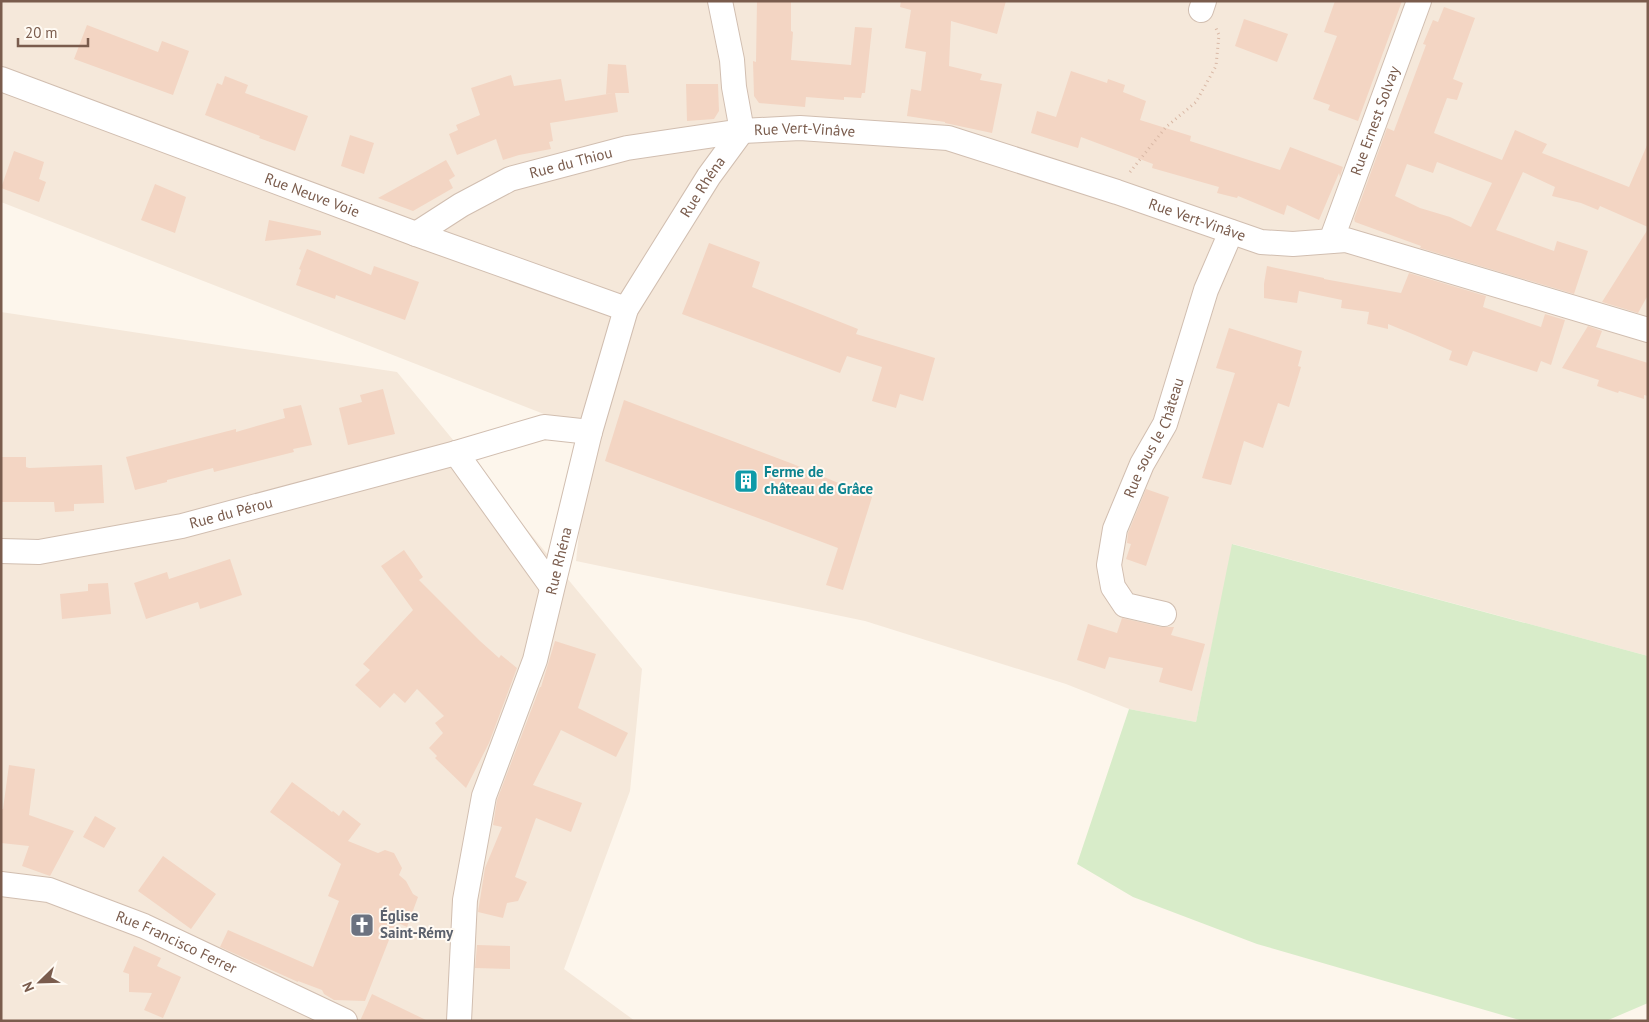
<svg xmlns="http://www.w3.org/2000/svg" width="1649" height="1022" font-family="'PT Sans',sans-serif">
  <style>
    .residential { fill: #f5e8da }
    .green { fill: #d8ecc9 }
    .building { fill: #f3d5c3; fill-rule: evenodd }
    .lines { fill: none; stroke-linecap: round; stroke-linejoin: round }
    .minor-casing { stroke: #d1beb0; stroke-width: 26 }
    .path { stroke: #d9b8a5; stroke-width: 3; stroke-dasharray: 1 4; stroke-linecap: butt }
    .minor { stroke: #fff; stroke-width: 24 }
    .labels { text-anchor: middle; stroke-width: 4; stroke-linejoin: round; paint-order: stroke }
    .street-label { font-size: 15px; fill: #7a5c4d; stroke: #fffaf3 }
    .culture-label { font-size: 15px; font-weight: bold; fill: #0d838f; stroke: #fffaf3; text-anchor: start }
    .worship-label { font-size: 15px; font-weight: bold; fill: #5b616d; stroke: #fffaf3; text-anchor: start }
  </style>
  <rect width="100%" height="100%" fill="#fdf6ec"/>
  <!-- residential -->
  <path class="residential" d="M 1,1 L 1648,1 L 1648,656 L 1233,544 L 1196,722 L 1129,709 L 1066,684 L 865,621 L 576,561 L 590,432 L 1,202 Z
    M 1,312 L 397,372 L 642,669 L 630,791 L 564,969 L 635,1021 L 1,1021 Z"/>
  <!-- green -->
  <path class="green" d="M 1232,544 L 1648,656 L 1648,1003 L 1606,1021 L 1523,1021 L 1257,944 L 1133,897 L 1077,864 L 1129,709 L 1196,722 Z"/>
  <!-- building -->
  <path class="building" d="M 757,1 L 791,1 L 791,31 L 793,32 L 791,60 L 851,65 L 855,27 L 872,28 L 865,93 L 862,93 L 861,98 L 844,97 L 844,100 L 806,97 L 805,107 L 759,103 L 754,96 L 753,61 L 756,62 Z
    M 901,1 L 1006,1 L 997,34 L 951,21 L 949,66 L 982,74 L 980,80 L 1002,84 L 992,133 L 945,123 L 945,122 L 907,116 L 911,89 L 921,91 L 926,52 L 905,48 L 911,10 L 900,7 Z
    M 1335,1 L 1402,1 L 1358,121 L 1328,110 L 1330,105 L 1313,99 L 1337,36 L 1324,32 Z
    M 1444,7 L 1475,18 L 1453,79 L 1463,83 L 1457,100 L 1447,98 L 1434,133 L 1502,160 L 1515,130 L 1547,144 L 1542,153 L 1629,187 L 1648,143 L 1648,227 L 1600,206 L 1598,210 L 1581,203 L 1552,196 L 1555,187 L 1523,172 L 1496,230 L 1554,251 L 1557,241 L 1588,251 L 1574,294 L 1420,248 L 1421,246 L 1355,222 L 1354,219 L 1387,128 L 1394,131 L 1426,45 L 1423,44 L 1433,20 L 1438,22 ZM 1437,162 L 1492,183 L 1471,227 L 1450,217 L 1420,208 L 1395,196 L 1407,164 L 1433,173 Z
    M 1244,19 L 1288,34 L 1277,62 L 1235,46 Z
    M 87,25 L 158,52 L 162,41 L 189,51 L 173,95 L 74,59 Z
    M 608,64 L 626,65 L 629,93 L 615,93 L 618,112 L 550,123 L 553,141 L 549,142 L 551,149 L 519,155 L 503,160 L 496,139 L 457,155 L 449,134 L 458,130 L 456,125 L 480,115 L 471,88 L 511,75 L 514,86 L 561,79 L 565,101 L 614,93 L 606,94 Z
    M 1071,71 L 1107,83 L 1108,79 L 1125,85 L 1123,92 L 1146,101 L 1140,120 L 1191,136 L 1190,141 L 1280,170 L 1290,147 L 1343,167 L 1340,177 L 1339,173 L 1319,220 L 1287,205 L 1284,215 L 1238,196 L 1237,198 L 1217,193 L 1219,187 L 1152,168 L 1153,164 L 1081,137 L 1078,148 L 1031,133 L 1037,111 L 1056,117 Z
    M 225,76 L 248,85 L 245,93 L 308,116 L 295,151 L 259,138 L 260,136 L 205,115 L 217,83 L 222,85 Z
    M 686,84 L 718,84 L 719,111 L 714,119 L 687,121 Z
    M 350,135 L 374,143 L 364,174 L 341,166 Z
    M 14,151 L 44,162 L 39,179 L 46,182 L 39,202 L 1,188 Z
    M 446,160 L 455,176 L 449,180 L 453,188 L 413,211 L 378,198 Z
    M 155,184 L 186,197 L 175,233 L 141,220 Z
    M 269,220 L 321,231 L 321,235 L 265,241 Z
    M 1648,229 L 1648,295 L 1638,313 L 1602,302 Z
    M 709,243 L 760,262 L 752,287 L 858,329 L 856,334 L 935,358 L 923,401 L 900,394 L 896,408 L 872,401 L 882,367 L 847,356 L 840,373 L 682,314 Z
    M 307,249 L 371,275 L 374,266 L 419,282 L 405,320 L 336,295 L 335,299 L 296,285 L 301,270 L 299,269 Z
    M 1267,266 L 1324,278 L 1324,279 L 1401,293 L 1409,273 L 1486,296 L 1483,307 L 1541,327 L 1545,314 L 1565,320 L 1551,365 L 1541,361 L 1537,372 L 1473,351 L 1467,366 L 1449,360 L 1452,351 L 1415,335 L 1388,324 L 1388,329 L 1367,324 L 1369,312 L 1341,308 L 1342,300 L 1299,291 L 1297,303 L 1264,298 L 1264,284 Z
    M 1588,326 L 1602,331 L 1596,347 L 1648,363 L 1648,396 L 1644,395 L 1644,399 L 1619,391 L 1618,393 L 1597,386 L 1599,380 L 1562,368 Z
    M 1229,328 L 1302,351 L 1298,366 L 1301,367 L 1289,407 L 1278,403 L 1263,448 L 1244,441 L 1231,485 L 1202,478 L 1235,373 L 1216,368 Z
    M 383,389 L 395,434 L 348,445 L 339,408 L 362,402 L 360,395 Z
    M 624,400 L 793,464 L 872,497 L 843,590 L 826,585 L 838,548 L 605,461 Z
    M 301,405 L 312,445 L 293,449 L 294,452 L 214,472 L 213,468 L 167,480 L 167,482 L 135,490 L 126,457 L 236,429 L 236,432 L 285,418 L 283,409 Z
    M 1,457 L 26,457 L 26,467 L 29,468 L 102,465 L 104,503 L 74,504 L 74,511 L 55,512 L 54,502 L 1,502 Z
    M 1146,489 L 1169,497 L 1146,566 L 1126,559 L 1131,544 L 1127,543 L 1128,533 Z
    M 404,550 L 423,577 L 419,580 L 480,641 L 499,658 L 501,655 L 517,668 L 489,743 L 466,788 L 435,758 L 437,756 L 429,748 L 443,733 L 435,723 L 444,716 L 417,689 L 405,703 L 394,693 L 380,708 L 355,685 L 370,670 L 363,664 L 413,610 L 381,566 Z
    M 230,559 L 242,595 L 200,609 L 198,602 L 146,619 L 134,583 L 167,572 L 169,579 Z
    M 108,583 L 111,614 L 62,619 L 60,594 L 88,591 L 88,584 Z
    M 1122,618 L 1161,627 L 1174,627 L 1171,635 L 1205,644 L 1192,691 L 1159,682 L 1163,668 L 1109,657 L 1105,669 L 1077,660 L 1088,624 L 1117,633 Z
    M 555,641 L 596,654 L 578,708 L 628,733 L 616,757 L 561,730 L 533,785 L 582,803 L 571,832 L 536,818 L 515,877 L 527,882 L 518,901 L 507,903 L 503,918 L 478,912 L 485,868 L 502,827 L 493,825 L 497,800 L 540,687 L 541,687 Z
    M 9,765 L 35,769 L 29,815 L 74,831 L 50,876 L 22,866 L 29,846 L 1,843 L 1,809 L 3,809 Z
    M 292,782 L 326,807 L 332,812 L 333,811 L 339,816 L 343,810 L 361,824 L 348,841 L 378,853 L 385,850 L 394,853 L 402,868 L 399,875 L 406,881 L 413,894 L 418,897 L 407,927 L 396,922 L 365,1001 L 334,1000 L 324,994 L 322,990 L 298,981 L 298,982 L 220,947 L 228,930 L 313,967 L 339,901 L 328,896 L 341,864 L 270,812 Z
    M 95,816 L 116,828 L 104,848 L 83,837 Z
    M 163,856 L 216,894 L 191,929 L 138,891 Z
    M 477,945 L 510,946 L 510,969 L 475,968 Z
    M 134,946 L 161,958 L 157,966 L 181,977 L 163,1018 L 144,1010 L 152,993 L 129,992 L 129,974 L 123,972 Z
    M 372,994 L 428,1021 L 360,1021 Z"/>
  <g class="lines">
    <!-- minor casing -->
    <g class="minor-casing">
      <g id="minor">
        <path d="M 720,1 L 732,60 L 734,87 L 742,131"/>
        <path d="M 1201,10 L 1204,1"/>
        <path id="s1" d="M 1,79 L 416,234 L 626,309"/>
        <path id="s2" d="M 416,234 L 461,205 L 510,179 L 627,148 L 742,131 L 800,128 L 948,138 L 1117,192 L 1261,242 L 1293,244 L 1346,240 L 1648,330"/>
        <path id="s3" d="M 1331,241 L 1419,1"/>
        <path d="M 456,453 L 552,587"/>
        <path id="s4" d="M 1,551 L 39,552 L 182,526 L 456,453 L 544,427 L 590,432"/>
        <path id="s5" d="M 1164,614 L 1125,605 L 1113,587 L 1109,565 L 1115,529 L 1142,464 L 1165,424 L 1206,290 L 1231,232"/>
        <path id="s6" d="M 1,884 L 49,890 L 144,926 L 345,1021"/>
        <path id="s7" d="M 459,1021 L 465,900 L 484,796 L 535,660 L 590,432 L 626,309 L 709,176 L 742,131"/>
      </g>
    </g>
    <!-- path -->
    <path class="path" d="M 1130,172 L 1166,127 L 1196,102 L 1216,66 L 1219,35 L 1215,26"/>
    <!-- minor -->
    <use href="#minor" class="minor"/>
  </g>
  <!-- icons -->
  <defs>
    <g id="building-square" transform="scale(1.25)"><rect x="-9" y="-9" width="18" height="18" rx="4" fill="#0f9aa8" stroke="#fffaf3"/><path d="M-4-6H4V6H1V3H-1V6H-4ZM-2.5-4.3h1.7v1.8h-1.7ZM.8-4.3h1.7v1.8H.8ZM-2.5-1h1.7V.8h-1.7ZM.8-1h1.7V.8H.8Z" fill="#fff"/></g>
    <g id="church-square" transform="scale(1.25)"><rect x="-9" y="-9" width="18" height="18" rx="4" fill="#6b7280" stroke="#fffaf3"/><path d="M-1.2-6h2.4v3.5h3.3v2.4h-3.3V6h-2.4V-.1h-3.3v-2.4h3.3Z" fill="#fff"/></g>
  </defs>
  <g fill-rule="evenodd">
    <use href="#building-square" x="746" y="481"/>
    <use href="#church-square" x="362" y="925"/>
  </g>
  <g class="labels">
    <!-- street labels -->
    <g class="street-label">
      <text dy="5" stroke="none"><textPath href="#s3" startOffset="128">Rue Ernest Solvay</textPath></text>
      <text dy="5" stroke="none"><textPath href="#s2" startOffset="409">Rue Vert-Vinâve</textPath></text>
      <text dy="5" stroke="none"><textPath href="#s2" startOffset="172">Rue du Thiou</textPath></text>
      <text dy="5" stroke="none"><textPath href="#s7" startOffset="879">Rue Rhéna</textPath></text>
      <text dy="5" stroke="none"><textPath href="#s1" startOffset="332">Rue Neuve Voie</textPath></text>
      <text dy="5" stroke="none"><textPath href="#s2" startOffset="815">Rue Vert-Vinâve</textPath></text>
      <text dy="5" stroke="none"><textPath href="#s5" startOffset="220">Rue sous le Château</textPath></text>
      <text dy="5" stroke="none"><textPath href="#s4" startOffset="234">Rue du Pérou</textPath></text>
      <text dy="5" stroke="none"><textPath href="#s7" startOffset="474">Rue Rhéna</textPath></text>
      <text dy="5" stroke="none"><textPath href="#s6" startOffset="186">Rue Francisco Ferrer</textPath></text>
    </g>
    <!-- culture labels -->
    <g class="culture-label">
      <text x="764" y="477">Ferme de<tspan x="764" dy="17">château de Grâce</tspan></text>
    </g>
    <!-- worship labels -->
    <g class="worship-label">
      <text x="380" y="921">Église<tspan x="380" dy="17">Saint-Rémy</tspan></text>
    </g>
  </g>
  <!-- border -->
  <rect width="1649" height="1022" fill="none" stroke="#7a5c4d" stroke-width="5"/>
  <!-- north arrow -->
  <g transform="translate(40 982) rotate(247)" stroke="#fffaf3" stroke-width="4" paint-order="stroke">
  <path d="M0-4L9 19L0 12L-9 19Z" fill="#7a5c4d"/>
  <text y="-8" font-size="14" font-weight="bold" text-anchor="middle" fill="#7a5c4d">N</text>
  </g>
  <!-- scale -->
  <path d="M18 38v8h70v-8" fill="none" stroke="#7a5c4d" stroke-width="2.5"/>
  <text x="25" y="38" font-size="15" fill="#7a5c4d" stroke="#fffaf3" stroke-width="4" paint-order="stroke">20 m</text>
</svg>
